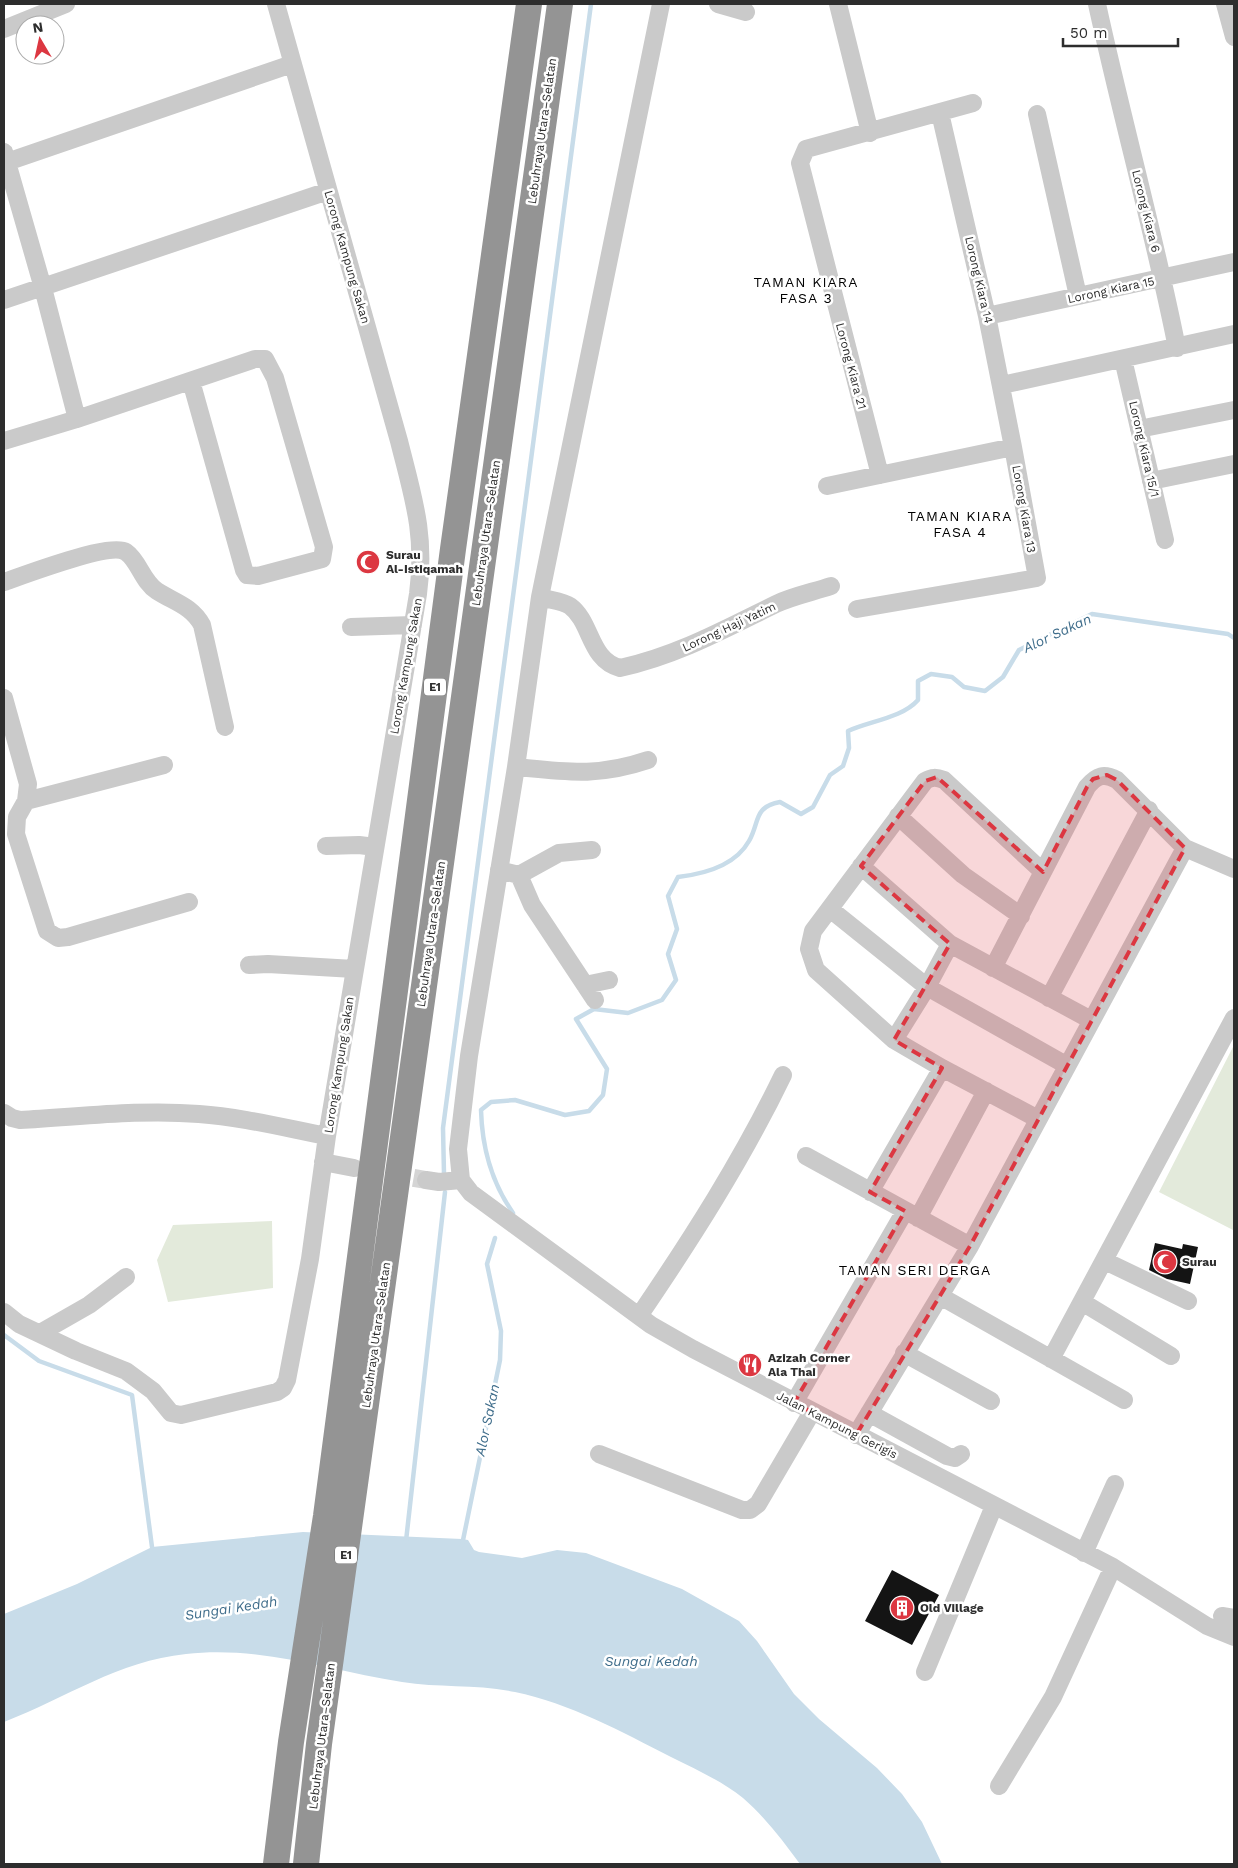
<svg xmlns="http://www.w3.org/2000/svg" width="1238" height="1868" font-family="'Work Sans',sans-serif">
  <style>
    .green { fill: #e3eadb }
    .water { fill: #c8dce9 }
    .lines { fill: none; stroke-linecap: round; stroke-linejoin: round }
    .stream { stroke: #c8dce9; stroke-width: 4.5 }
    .building { fill: #141414 }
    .minor-tunnel { stroke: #d5d5d5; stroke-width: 18; stroke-dasharray: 18 9; stroke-linecap: butt }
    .minor { stroke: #cacaca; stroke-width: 18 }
    .highway { stroke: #949494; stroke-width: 26 }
    .marked { fill: #dc3741; fill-opacity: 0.2; stroke: #dc3741; stroke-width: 4; stroke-dasharray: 10 6; stroke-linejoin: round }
    .labels { text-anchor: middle; stroke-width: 5; stroke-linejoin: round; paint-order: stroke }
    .shield { fill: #fff; stroke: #6c6c6c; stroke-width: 1 }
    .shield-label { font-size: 11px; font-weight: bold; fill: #2d2d2d }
    .street-label { font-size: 12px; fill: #2d2d2d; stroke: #fff }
    .poi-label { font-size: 12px; font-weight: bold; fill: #2d2d2d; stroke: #fff; text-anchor: start }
    .neighbourhood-label { font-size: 14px; letter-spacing: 1px; fill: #000; stroke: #fff }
    .water-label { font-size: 14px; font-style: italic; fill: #3f6d8b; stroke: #fff }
  </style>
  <rect width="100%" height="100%" fill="#fff"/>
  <!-- green -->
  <path class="green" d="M 1234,1045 L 1234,1227 L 1233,1230 L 1159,1192 Z
    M 272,1221 L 273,1288 L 168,1302 L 157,1260 L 173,1225 Z"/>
  <!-- water -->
  <path class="water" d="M 303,1532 L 462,1539 L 468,1540 L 474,1550 L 479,1552 L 522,1558 L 557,1550 L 586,1553 L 682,1589 L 739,1621 L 757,1641 L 794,1694 L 819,1719 L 877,1768 L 902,1794 L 922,1822 L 942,1864 L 800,1864 C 783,1841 765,1817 743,1798 C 722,1781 695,1769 671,1757 C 622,1732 569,1703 515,1692 C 478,1684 439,1688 402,1682 C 330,1671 260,1645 186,1654 C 118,1661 66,1698 4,1722 L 4,1614 L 77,1584 L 152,1547 Z"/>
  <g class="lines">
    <!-- stream -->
    <path class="stream" d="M 444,1174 L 443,1128 L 591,4
      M 513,1213 C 492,1183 482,1147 481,1110 L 491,1102 L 515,1100 L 565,1115 L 589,1111 L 603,1095 L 607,1069 L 576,1019 L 594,1009 L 628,1013 L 662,1000 L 676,980 L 668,954 L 677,929 L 668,896 L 678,877 C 704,874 735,866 749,841 C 760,822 753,807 780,802 L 801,814 L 813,807 L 830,775 L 843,766 L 849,748 L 848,731 C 870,721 902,718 918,700 L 918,681 L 931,674 L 952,677 L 964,687 L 985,691 L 1003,677 L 1019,650 L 1092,614 L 1228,634 L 1234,638
      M 4,1335 L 39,1361 L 132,1395 L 152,1547
      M 406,1541 L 445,1192
      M 462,1545 L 500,1360 L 501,1331 L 487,1264 L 495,1238"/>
  </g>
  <!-- building -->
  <path class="building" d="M 1155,1243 L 1182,1249 L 1183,1244 L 1198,1247 L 1190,1284 L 1167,1279 L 1149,1270 Z
    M 892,1570 L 939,1595 L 912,1645 L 865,1621 Z"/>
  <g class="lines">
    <!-- minor-tunnel -->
    <path class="minor-tunnel" d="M 387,1173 L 426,1180"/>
    <!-- minor -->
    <path class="minor" d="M 661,4 L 540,597 L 516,767 L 469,1056 L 458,1149 L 461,1180 L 471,1193 L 651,1325 L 693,1349 L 1113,1567 L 1207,1626 L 1234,1637
      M 718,4 L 746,12
      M 838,4 L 870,133
      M 1097,4 C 1122,119 1154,232 1177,348
      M 1225,4 L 1234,37
      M 4,29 L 66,4
      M 940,113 L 987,316 L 1013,447
      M 1037,114 L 1078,296
      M 4,152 L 43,288 L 77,419
      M 4,163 L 292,64
      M 4,300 L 328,191
      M 987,316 L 1234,262
      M 1123,359 L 1165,540
      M 1002,385 L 1234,334
      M 1139,429 L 1234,410
      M 4,441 L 77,419 L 255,359 L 265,359 L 275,378 L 324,547 L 322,559 L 258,576 L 247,575 L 244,570 L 191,381
      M 880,475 L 800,163 L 806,149 L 973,103
      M 1151,481 L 1234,464
      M 827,486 L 1013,447 L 1037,578 L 857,609
      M 4,582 C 24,575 111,542 126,552 C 139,561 142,581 157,591 C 174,602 192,606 202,625 L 225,727
      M 540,597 C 549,600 563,601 570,606 C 592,622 589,660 620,668 C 676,656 725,629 776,604 C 793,596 813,592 831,586
      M 351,627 L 413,625
      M 4,698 L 28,784 L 26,801 L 17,817 L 16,834 L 47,931 L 58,938 L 68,937 L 189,902
      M 516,767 C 567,772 598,777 648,760
      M 26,801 L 164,765
      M 898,816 L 963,875 L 1021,916
      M 326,846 L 359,845 L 375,847
      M 861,866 L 950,944 L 1091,1020
      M 499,870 L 519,875 L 532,905 L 595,1000
      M 519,875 L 559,853 L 592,850
      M 830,909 L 927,987 L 1066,1065
      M 249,965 L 268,964 L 354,969
      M 993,968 L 1087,787 C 1097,775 1104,773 1117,780 L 1185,848 L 1234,869
      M 585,985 L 609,980
      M 1049,998 L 1149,810
      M 894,1040 L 927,987 L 950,944
      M 4,1113 L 12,1118 L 20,1120 C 79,1117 140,1109 199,1114 C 242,1117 285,1128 327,1136
      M 1038,1119 L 942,1068 L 894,1040 L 816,970 L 809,949 L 813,931 L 925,781 C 932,777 936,777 944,780 L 1043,872
      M 806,1156 L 970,1246
      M 323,1162 L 354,1168
      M 426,1180 L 439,1182 L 461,1180
      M 870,1192 L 942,1068
      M 918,1218 L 986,1091
      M 1105,1261 L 1188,1301
      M 940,1296 L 1124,1400
      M 1082,1302 L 1171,1356
      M 4,1312 L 19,1324 L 76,1351 L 126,1371 L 153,1391 L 171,1413 L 181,1415 L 277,1392 L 283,1388 L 287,1380 L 310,1259 L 327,1136 L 418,594 C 426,534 413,497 399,441 L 276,4
      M 639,1316 C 692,1238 742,1160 783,1075
      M 40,1333 L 89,1305 L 126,1277
      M 904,1353 L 991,1401
      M 1051,1359 L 1234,1018
      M 794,1403 L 905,1211
      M 869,1413 L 947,1456 L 955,1458 L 961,1454
      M 856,1435 L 970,1246 L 1185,848
      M 599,1454 L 742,1510 L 750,1510 L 758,1504 L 812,1412
      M 1084,1553 L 1115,1484
      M 1222,1616 L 1234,1618
      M 925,1672 L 994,1506
      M 999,1786 L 1053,1697 L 1113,1567"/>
    <!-- highway -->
    <path class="highway" d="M 276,1864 L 291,1742 L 326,1516 L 453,549 L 529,4
      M 306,1864 L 319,1744 L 560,4"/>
  </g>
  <!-- marked area -->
  <path class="marked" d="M 1107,775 L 1117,780 L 1185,848 L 970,1246 L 856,1435 L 794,1403 L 905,1211 L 870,1192 L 942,1068 L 894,1040 L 950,944 L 861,866 L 925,781 L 937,777 L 1043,872 L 1087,787 L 1093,779 Z"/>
  <!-- icons -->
  <defs>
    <g id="mosque-disc" transform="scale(1.25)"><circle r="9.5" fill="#dc3741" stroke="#fff"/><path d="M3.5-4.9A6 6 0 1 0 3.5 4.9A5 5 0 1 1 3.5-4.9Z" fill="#fff"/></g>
    <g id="restaurant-disc" transform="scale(1.25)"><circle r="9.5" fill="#dc3741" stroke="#fff"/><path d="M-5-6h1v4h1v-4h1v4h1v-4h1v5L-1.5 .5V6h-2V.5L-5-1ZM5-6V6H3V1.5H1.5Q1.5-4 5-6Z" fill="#fff"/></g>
    <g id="building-disc" transform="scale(1.25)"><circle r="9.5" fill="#dc3741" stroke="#fff"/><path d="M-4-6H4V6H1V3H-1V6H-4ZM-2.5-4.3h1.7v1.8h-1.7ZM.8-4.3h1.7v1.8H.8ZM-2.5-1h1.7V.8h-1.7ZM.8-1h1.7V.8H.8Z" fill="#fff"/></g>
  </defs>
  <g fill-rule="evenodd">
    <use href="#mosque-disc" x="368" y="562"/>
    <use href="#mosque-disc" x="1165" y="1262"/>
    <use href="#restaurant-disc" x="750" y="1365"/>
    <use href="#building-disc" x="902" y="1608"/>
  </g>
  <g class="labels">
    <!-- shield labels -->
    <g class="shield">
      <rect x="424" y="678.5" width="22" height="17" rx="4"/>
      <rect x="335" y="1546.5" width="22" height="17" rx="4"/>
    </g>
    <g class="shield-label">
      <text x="435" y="691">E1</text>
      <text x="346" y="1559">E1</text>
    </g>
    <!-- street labels -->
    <g class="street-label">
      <text transform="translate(542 131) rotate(-82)" y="4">Lebuhraya Utara–Selatan</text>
      <text transform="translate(1146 211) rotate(76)" y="4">Lorong Kiara 6</text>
      <text transform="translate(347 257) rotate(74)" y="4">Lorong Kampung Sakan</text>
      <text transform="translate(979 280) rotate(77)" y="4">Lorong Kiara 14</text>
      <text transform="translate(1111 290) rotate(-12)" y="4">Lorong Kiara 15</text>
      <text transform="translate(851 366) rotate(75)" y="4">Lorong Kiara 21</text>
      <text transform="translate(1144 449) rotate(77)" y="4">Lorong Kiara 15/1</text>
      <text transform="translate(1024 509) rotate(80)" y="4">Lorong Kiara 13</text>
      <text transform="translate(486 533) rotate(-82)" y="4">Lebuhraya Utara–Selatan</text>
      <text transform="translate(729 627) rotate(-25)" y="4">Lorong Haji Yatim</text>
      <text transform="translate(406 666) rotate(-80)" y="4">Lorong Kampung Sakan</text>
      <text transform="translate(431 934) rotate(-82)" y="4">Lebuhraya Utara–Selatan</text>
      <text transform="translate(339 1065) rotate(-81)" y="4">Lorong Kampung Sakan</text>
      <text transform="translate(376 1335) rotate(-82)" y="4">Lebuhraya Utara–Selatan</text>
      <text transform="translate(837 1425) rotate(27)" y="4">Jalan Kampung Gerigis</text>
      <text transform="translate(322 1736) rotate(-83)" y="4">Lebuhraya Utara–Selatan</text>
    </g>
    <!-- poi labels -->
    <g class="poi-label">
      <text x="386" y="559">Surau<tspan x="386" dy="14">Al-Istiqamah</tspan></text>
      <text x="1182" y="1266">Surau</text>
      <text x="768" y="1362">Azizah Corner<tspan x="768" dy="14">Ala Thai</tspan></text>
      <text x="920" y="1612">Old Village</text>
    </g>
    <!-- neighbourhood labels -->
    <g class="neighbourhood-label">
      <text x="806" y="287">TAMAN KIARA<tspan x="806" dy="16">FASA 3</tspan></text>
      <text x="960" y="521">TAMAN KIARA<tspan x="960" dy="16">FASA 4</tspan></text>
      <text x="915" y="1275">TAMAN SERI DERGA</text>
    </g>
    <!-- water labels -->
    <g class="water-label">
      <text transform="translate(1057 633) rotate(-25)" y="5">Alor Sakan</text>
      <text transform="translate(487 1420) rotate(-78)" y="5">Alor Sakan</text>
      <text transform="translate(231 1608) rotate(-9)" y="5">Sungai Kedah</text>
      <text x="651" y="1666">Sungai Kedah</text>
    </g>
  </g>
  <!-- border -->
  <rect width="1238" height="1868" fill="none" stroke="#2d2d2d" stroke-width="10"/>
  <!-- north arrow -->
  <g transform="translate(40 40) rotate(351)"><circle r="24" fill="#ffffff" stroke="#ababab"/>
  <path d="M0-4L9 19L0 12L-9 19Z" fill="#dc3741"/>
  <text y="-8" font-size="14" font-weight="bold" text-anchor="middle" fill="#2d2d2d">N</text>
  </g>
  <!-- scale -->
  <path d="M1063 38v8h115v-8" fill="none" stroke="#2d2d2d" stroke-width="2.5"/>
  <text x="1070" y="38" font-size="15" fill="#2d2d2d" stroke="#ffffff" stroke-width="4" paint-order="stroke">50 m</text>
</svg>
